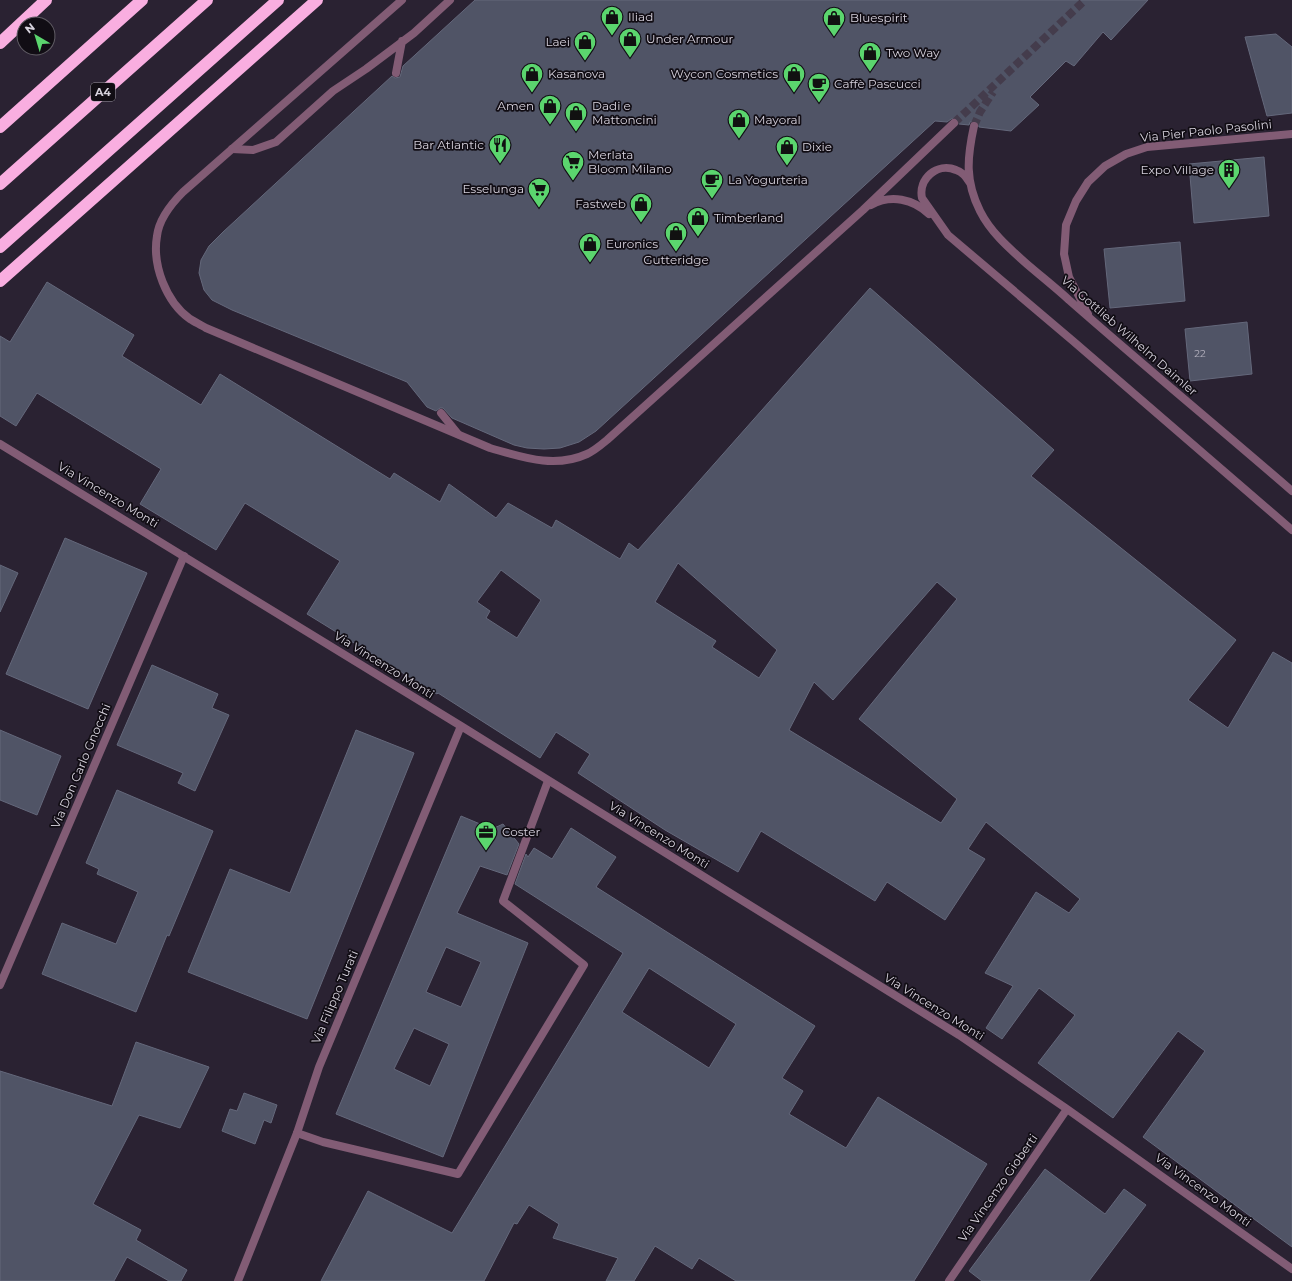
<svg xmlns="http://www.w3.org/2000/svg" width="1292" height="1281" font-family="Montserrat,sans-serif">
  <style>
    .building { fill: #505466; stroke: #64687b; fill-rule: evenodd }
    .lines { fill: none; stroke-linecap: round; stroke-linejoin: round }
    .street-tunnel { stroke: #443c4c; stroke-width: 8; stroke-dasharray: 8 4; stroke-linecap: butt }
    .lane { stroke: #825c75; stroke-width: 8 }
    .street { stroke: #825c75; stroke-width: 8 }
    .highway { stroke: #f9aee0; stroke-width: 12 }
    .labels { text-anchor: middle; stroke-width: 3.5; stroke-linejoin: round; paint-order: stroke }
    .number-label { font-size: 10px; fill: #b5b2bf }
    .shield { fill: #110d14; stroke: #9c97a1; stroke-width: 1 }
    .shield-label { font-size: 11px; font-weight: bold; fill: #d7d2dd }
    .poi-label { font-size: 12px; fill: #d7d2dd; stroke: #110d14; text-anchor: start }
    .street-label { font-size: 12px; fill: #d7d2dd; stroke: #110d14 }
  </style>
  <rect width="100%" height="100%" fill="#2a2232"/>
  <!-- building -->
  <path class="building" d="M 475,0 L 1148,0 L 1111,40 L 1103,32 L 1074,66 L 1066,61 L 1030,97 L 1039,105 L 1011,131 L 979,127 L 978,122 L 975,121 L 970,122 L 969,125 L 959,124 L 958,120 L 955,118 L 951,119 L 947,122 L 935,121 L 596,431 L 579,442 L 560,448 L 544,449 L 527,448 L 514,445 L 452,418 L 443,408 L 440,408 L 436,411 L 427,407 L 407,382 L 232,310 L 212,300 L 204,290 L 199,273 L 201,260 L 209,246 L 223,232 L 392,76 L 395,78 L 400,77 L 403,66 Z
    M 1276,34 L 1292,47 L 1292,113 L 1267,116 L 1245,37 Z
    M 1264,157 L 1269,216 L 1194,223 L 1189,164 Z
    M 1180,242 L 1185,301 L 1110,308 L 1104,249 Z
    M 47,282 L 134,335 L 122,356 L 201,405 L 220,374 L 390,479 L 394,473 L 440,502 L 449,484 L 496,518 L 508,503 L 552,528 L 556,520 L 620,559 L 629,543 L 638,550 L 870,288 L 1054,450 L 1031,476 L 1236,640 L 1188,700 L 1228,728 L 1273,652 L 1292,663 L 1292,1247 L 1143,1137 L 1205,1051 L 1178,1031 L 1113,1118 L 1038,1063 L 1075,1015 L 1039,988 L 1002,1039 L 986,1028 L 1013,986 L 985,973 L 1036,892 L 1069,913 L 1080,899 L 986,822 L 968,849 L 985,859 L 945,920 L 887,882 L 875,901 L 761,831 L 738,872 L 665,830 L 578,773 L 590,754 L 556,732 L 540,758 L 438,693 L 437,694 L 307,614 L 340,561 L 245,503 L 216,550 L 140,504 L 161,469 L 37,393 L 16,426 L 0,416 L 0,336 L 10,342 ZM 678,563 L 777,650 L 759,678 L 712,647 L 716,641 L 655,602 ZM 501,570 L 541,600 L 517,638 L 486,618 L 490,611 L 477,602 ZM 937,582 L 957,599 L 859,719 L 957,799 L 941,823 L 789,730 L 814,682 L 833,700 Z
    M 1247,322 L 1252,374 L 1190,381 L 1185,329 Z
    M 65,538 L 147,573 L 88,709 L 6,674 Z
    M 0,565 L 18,573 L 0,612 Z
    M 152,665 L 218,694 L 212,708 L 229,715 L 195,791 L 178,783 L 183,773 L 117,745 Z
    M 0,730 L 61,756 L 37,815 L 0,800 Z
    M 356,730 L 414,753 L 307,1019 L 188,972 L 230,869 L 290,893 Z
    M 117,790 L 213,831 L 169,936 L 167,935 L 136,1012 L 42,974 L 62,923 L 116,944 L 138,892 L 97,874 L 99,869 L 86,863 Z
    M 461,816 L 492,829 L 503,824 L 519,844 L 507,875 L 480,866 L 457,913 L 528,943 L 443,1157 L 336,1114 ZM 446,947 L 481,962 L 461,1007 L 426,992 ZM 414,1028 L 449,1044 L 430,1086 L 394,1069 Z
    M 571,828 L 616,857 L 596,887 L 815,1026 L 782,1078 L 803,1091 L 789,1114 L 846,1148 L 878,1097 L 987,1164 L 914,1281 L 736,1281 L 699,1258 L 692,1269 L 655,1246 L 634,1281 L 606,1281 L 618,1258 L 553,1238 L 559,1224 L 529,1205 L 517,1224 L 514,1223 L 484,1281 L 321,1281 L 368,1191 L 452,1233 L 623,953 L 515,884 L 526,854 L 528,857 L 534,848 L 552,859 ZM 649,968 L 736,1024 L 709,1068 L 622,1012 Z
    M 136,1042 L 209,1067 L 180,1128 L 139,1115 L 93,1204 L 141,1230 L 136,1240 L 187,1270 L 181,1281 L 169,1281 L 127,1257 L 114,1281 L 0,1281 L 0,1071 L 112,1106 Z
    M 244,1093 L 277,1105 L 271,1123 L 264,1120 L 255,1144 L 222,1131 L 230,1109 L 237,1111 Z
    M 1045,1169 L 1105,1214 L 1124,1189 L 1146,1205 L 1089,1281 L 982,1281 L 969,1271 Z"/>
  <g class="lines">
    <!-- street-tunnel -->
    <path class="street-tunnel" d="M 954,123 L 1085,0
      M 974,126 L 980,112 L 993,92"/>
    <!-- lane -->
    <path class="lane" d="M 396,73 L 402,41
      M 232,149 L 253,150 L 276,142 L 333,91 L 366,69 L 414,33 L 450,0
      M 441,413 L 458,434
      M 0,985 L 184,556
      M 297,1133 L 323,1142 L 458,1174 L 584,965 L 503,901 L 548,781"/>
    <!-- street -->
    <path class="street" d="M 402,0 L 183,192 C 172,203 159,219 157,236 C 152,265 166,302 190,319 C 195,322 201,325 206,328 L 490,448 C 522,457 554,469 587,454 C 594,451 601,445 607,440 L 863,210 L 954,123
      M 974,126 C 967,158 965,181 980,211 C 991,233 1010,249 1028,265 C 1042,277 1056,288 1069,300 C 1143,365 1218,427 1292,491
      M 970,183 C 966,177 963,172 956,170 C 937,162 918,179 922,198 L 948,235 L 1073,341 L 1292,530
      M 871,205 C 891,194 913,199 929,214
      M 1088,314 L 1069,277 L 1064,254 L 1066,225 L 1076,201 L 1088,182 L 1105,166 L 1126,154 L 1147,147 L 1292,134
      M 0,444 L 461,726 L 959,1035 L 1067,1109 L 1292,1269
      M 238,1281 L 297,1133 L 319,1067 L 461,726
      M 949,1281 L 1067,1109"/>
    <!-- highway -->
    <path class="highway" d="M 0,43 L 46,0
      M 0,127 L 142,0
      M 0,184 L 207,0
      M 0,247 L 278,0
      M 0,281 L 317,0"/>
  </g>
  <!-- icons -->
  <defs>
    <g id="shop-pin" transform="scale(1.15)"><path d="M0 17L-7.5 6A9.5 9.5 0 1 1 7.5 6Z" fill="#5bd56e" stroke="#110d14"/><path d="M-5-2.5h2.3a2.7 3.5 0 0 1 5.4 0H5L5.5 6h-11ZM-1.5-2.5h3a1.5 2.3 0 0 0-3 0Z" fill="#111"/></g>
    <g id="cafe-pin" transform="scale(1.15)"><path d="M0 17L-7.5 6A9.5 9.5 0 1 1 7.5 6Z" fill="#5bd56e" stroke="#110d14"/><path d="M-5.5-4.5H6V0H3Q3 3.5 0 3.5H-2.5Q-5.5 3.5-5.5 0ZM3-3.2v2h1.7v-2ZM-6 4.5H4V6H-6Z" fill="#111"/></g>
    <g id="restaurant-pin" transform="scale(1.15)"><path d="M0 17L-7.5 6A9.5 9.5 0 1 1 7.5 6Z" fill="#5bd56e" stroke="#110d14"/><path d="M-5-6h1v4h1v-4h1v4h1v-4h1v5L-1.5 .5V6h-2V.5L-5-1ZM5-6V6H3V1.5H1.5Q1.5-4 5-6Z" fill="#111"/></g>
    <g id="supermarket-pin" transform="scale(1.15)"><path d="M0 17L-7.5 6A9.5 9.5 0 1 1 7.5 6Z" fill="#5bd56e" stroke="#110d14"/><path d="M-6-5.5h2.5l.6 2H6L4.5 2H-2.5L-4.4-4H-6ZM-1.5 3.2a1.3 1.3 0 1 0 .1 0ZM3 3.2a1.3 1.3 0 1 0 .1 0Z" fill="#111"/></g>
    <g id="building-pin" transform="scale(1.15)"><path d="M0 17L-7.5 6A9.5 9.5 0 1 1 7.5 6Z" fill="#5bd56e" stroke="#110d14"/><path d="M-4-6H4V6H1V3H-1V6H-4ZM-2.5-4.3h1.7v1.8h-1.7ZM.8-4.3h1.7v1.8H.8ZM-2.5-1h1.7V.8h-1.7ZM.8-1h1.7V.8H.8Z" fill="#111"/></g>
    <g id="office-pin" transform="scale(1.15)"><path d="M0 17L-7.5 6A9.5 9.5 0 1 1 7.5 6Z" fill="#5bd56e" stroke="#110d14"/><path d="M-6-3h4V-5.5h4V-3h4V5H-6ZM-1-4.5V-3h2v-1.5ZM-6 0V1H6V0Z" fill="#111"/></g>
  </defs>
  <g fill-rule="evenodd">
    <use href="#shop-pin" x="612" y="17"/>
    <use href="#shop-pin" x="834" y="18"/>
    <use href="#shop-pin" x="630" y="39"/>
    <use href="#shop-pin" x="585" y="42"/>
    <use href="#shop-pin" x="870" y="53"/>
    <use href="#shop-pin" x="532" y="74"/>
    <use href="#shop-pin" x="794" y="74"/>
    <use href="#cafe-pin" x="819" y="84"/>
    <use href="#shop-pin" x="550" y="106"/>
    <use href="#shop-pin" x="576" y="113"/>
    <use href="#shop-pin" x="739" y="120"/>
    <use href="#restaurant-pin" x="500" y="145"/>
    <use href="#shop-pin" x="787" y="147"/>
    <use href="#supermarket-pin" x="573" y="162"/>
    <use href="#building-pin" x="1229" y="170"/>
    <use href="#cafe-pin" x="712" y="180"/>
    <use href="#supermarket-pin" x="539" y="189"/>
    <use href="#shop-pin" x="641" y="204"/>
    <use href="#shop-pin" x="698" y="218"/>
    <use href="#shop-pin" x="676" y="233"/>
    <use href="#shop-pin" x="590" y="244"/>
    <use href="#office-pin" x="486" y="832"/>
  </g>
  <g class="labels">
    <!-- number labels -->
    <g class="number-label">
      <text x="1200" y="357">22</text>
    </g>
    <!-- shield labels -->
    <rect class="shield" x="91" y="83" width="24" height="18" rx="3"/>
    <g class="shield-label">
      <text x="103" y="96">A4</text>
    </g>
    <!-- poi labels -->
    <g class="poi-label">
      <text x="628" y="21">Iliad</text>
      <text x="850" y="22">Bluespirit</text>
      <text x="646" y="43">Under Armour</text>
      <text x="570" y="46" text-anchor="end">Laei</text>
      <text x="886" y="57">Two Way</text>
      <text x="548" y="78">Kasanova</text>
      <text x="778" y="78" text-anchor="end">Wycon Cosmetics</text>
      <text x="834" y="88">Caffè Pascucci</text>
      <text x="534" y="110" text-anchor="end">Amen</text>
      <text x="592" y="110">Dadi e<tspan x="592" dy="14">Mattoncini</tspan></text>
      <text x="754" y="124">Mayoral</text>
      <text x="484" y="149" text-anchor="end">Bar Atlantic</text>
      <text x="802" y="151">Dixie</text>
      <text x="588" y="159">Merlata<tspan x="588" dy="14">Bloom Milano</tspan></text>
      <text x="1214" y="174" text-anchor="end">Expo Village</text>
      <text x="728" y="184">La Yogurteria</text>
      <text x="524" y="193" text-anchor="end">Esselunga</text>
      <text x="626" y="208" text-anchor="end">Fastweb</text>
      <text x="714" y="222">Timberland</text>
      <text x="606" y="248">Euronics</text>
      <text x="676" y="264" text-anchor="middle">Gutteridge</text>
      <text x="502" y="836">Coster</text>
    </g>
    <!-- street labels -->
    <g class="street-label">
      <text transform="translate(1206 131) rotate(-6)" y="4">Via Pier Paolo Pasolini</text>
      <text transform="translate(1129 336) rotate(41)" y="4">Via Gottlieb Wilhelm Daimler</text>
      <text transform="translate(108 495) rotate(31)" y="4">Via Vincenzo Monti</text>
      <text transform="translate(384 665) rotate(32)" y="4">Via Vincenzo Monti</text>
      <text transform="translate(81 766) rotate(-67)" y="4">Via Don Carlo Gnocchi</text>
      <text transform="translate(659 835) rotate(32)" y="4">Via Vincenzo Monti</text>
      <text transform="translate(335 997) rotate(-67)" y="4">Via Filippo Turati</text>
      <text transform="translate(934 1007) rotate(32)" y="4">Via Vincenzo Monti</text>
      <text transform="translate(998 1188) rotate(-55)" y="4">Via Vincenzo Gioberti</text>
      <text transform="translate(1203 1190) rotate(36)" y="4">Via Vincenzo Monti</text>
    </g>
  </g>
  <!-- north arrow -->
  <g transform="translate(36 36) rotate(322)"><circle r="19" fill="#110d14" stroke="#605c64"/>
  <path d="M0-3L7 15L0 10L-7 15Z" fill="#5bd56e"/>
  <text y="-6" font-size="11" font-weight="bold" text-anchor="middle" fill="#d7d2dd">N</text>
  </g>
</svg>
